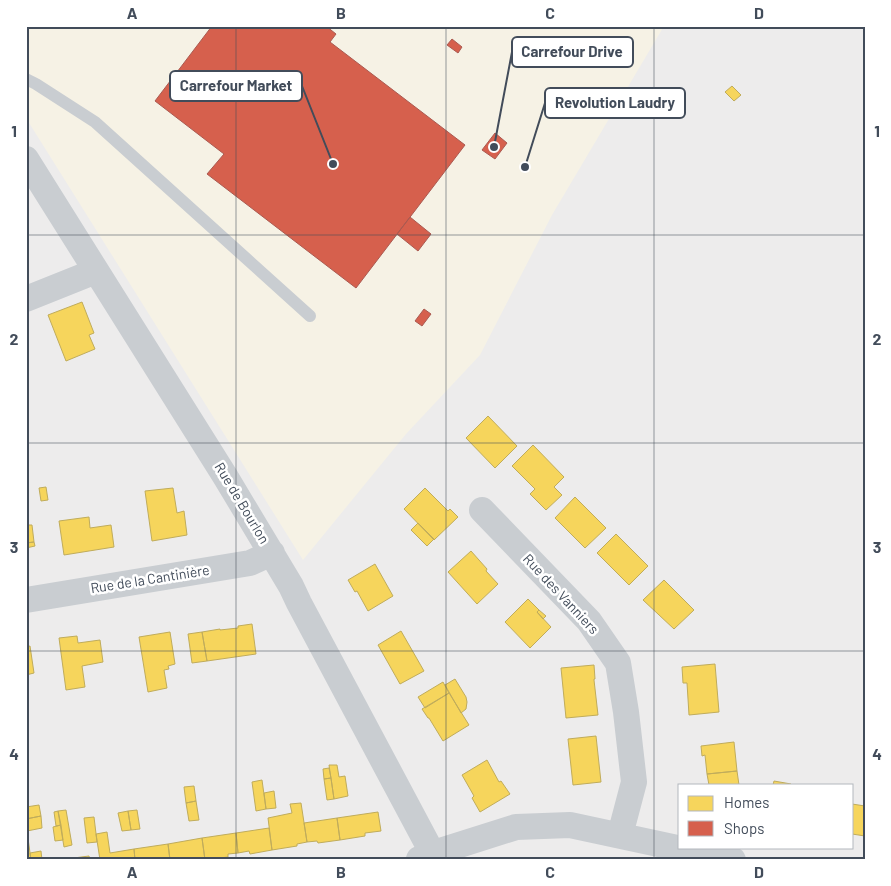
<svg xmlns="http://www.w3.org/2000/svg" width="891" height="886" font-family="Barlow,sans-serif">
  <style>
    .commercial { fill: #f6f2e5 }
    .homes { fill: #f6d55c; stroke: #c0ac5b }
    .shops { fill: #d6604d; stroke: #aa5a51 }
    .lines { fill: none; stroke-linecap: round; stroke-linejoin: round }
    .service { stroke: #c9cdd1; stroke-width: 12 }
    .minor { stroke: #c9cdd1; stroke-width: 26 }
    .grid { fill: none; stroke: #424c5a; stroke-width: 1; stroke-opacity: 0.55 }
    .labels { text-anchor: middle; stroke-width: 5; stroke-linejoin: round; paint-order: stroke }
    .street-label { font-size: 14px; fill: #424c5a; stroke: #fff }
    .leader { fill: none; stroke: #424c5a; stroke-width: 2 }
    .callout-dot { fill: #424c5a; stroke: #fff; stroke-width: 2 }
    .callout { fill: #fff; stroke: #424c5a; stroke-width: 2 }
    .callout-label { font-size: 15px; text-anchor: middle; font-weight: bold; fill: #424c5a }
    .neatline { fill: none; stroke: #424c5a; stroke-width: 2 }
    .grid-label { font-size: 16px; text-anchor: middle; font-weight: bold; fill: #424c5a }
  </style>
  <rect width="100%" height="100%" fill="#edecec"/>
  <!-- commercial -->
  <path class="commercial" d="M 26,26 L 664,26 L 552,215 L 480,355 L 406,434 L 303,560 L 26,118 Z"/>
  <!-- homes -->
  <path class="homes" d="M 732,86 L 741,95 L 734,101 L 725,92 Z
    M 82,302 L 94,333 L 89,335 L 95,349 L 66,361 L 48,315 Z
    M 488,416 L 517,446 L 495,468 L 466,438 Z
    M 533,445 L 564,477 L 554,487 L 562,495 L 546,510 L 530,494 L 535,489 L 512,466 Z
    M 46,487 L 48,500 L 41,501 L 39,488 Z
    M 173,488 L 177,513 L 184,511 L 187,535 L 152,541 L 145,491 Z
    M 425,488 L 448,511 L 450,509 L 458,517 L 434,540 L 404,509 Z
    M 575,497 L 606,528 L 585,548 L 555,518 Z
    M 89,517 L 90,528 L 111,525 L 114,547 L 64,555 L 59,521 Z
    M 418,523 L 434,539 L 427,546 L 411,530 Z
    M 26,525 L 32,525 L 34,542 L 26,543 Z
    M 616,534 L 648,566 L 629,585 L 597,553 Z
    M 34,542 L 35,546 L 26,548 L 26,543 Z
    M 471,551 L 487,569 L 486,571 L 498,584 L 477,604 L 448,572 Z
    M 375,564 L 393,596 L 368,611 L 357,591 L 355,592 L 348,580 Z
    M 664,580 L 694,610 L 674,629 L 643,600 Z
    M 528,599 L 539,610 L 537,612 L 551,627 L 530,648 L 505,622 Z
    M 539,610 L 546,616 L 543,619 L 537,612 Z
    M 252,624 L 256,654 L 207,661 L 202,632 L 220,629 L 220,630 L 238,628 L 238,626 Z
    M 401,631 L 424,671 L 400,684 L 378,645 Z
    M 170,632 L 175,664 L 168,666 L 169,669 L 164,670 L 167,688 L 148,692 L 139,637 Z
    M 202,632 L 207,661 L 192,663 L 188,634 Z
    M 77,636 L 78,643 L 100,640 L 103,662 L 82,666 L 85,687 L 66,690 L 59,638 Z
    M 30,646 L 34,673 L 26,675 L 26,647 Z
    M 715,664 L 719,712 L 689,715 L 687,683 L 683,683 L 682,667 Z
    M 594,665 L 595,679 L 594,679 L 594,680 L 598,715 L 566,718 L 561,668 Z
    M 455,679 L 466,697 L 467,702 L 466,709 L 461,713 L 445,685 Z
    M 443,682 L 449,693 L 425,708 L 418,697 Z
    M 449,693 L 469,725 L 443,741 L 429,718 L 428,718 L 422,709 Z
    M 596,736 L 601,782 L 573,785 L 568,739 Z
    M 734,742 L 737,771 L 707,774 L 705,755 L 702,756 L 701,746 Z
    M 487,760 L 499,782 L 501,781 L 510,794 L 480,812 L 472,798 L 474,796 L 462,775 Z
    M 329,765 L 337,765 L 339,777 L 345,776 L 348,796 L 334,799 Z
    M 329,768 L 331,778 L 324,779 L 323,769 Z
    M 737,771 L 739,785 L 709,785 L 707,774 Z
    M 331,778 L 334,799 L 327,800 L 324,779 Z
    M 262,780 L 266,809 L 256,811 L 252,782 Z
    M 774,781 L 791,784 L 791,785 L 773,785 Z
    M 194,786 L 196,801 L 186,803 L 184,787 Z
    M 274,791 L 276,808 L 266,809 L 264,793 Z
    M 196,801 L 199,820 L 189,821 L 186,803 Z
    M 301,803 L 307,842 L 297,844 L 297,846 L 272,850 L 268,818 L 292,813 L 290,804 Z
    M 852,804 L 865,806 L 865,836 L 852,834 Z
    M 39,805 L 41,816 L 26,819 L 26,807 Z
    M 66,810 L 72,845 L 64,847 L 58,811 Z
    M 137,810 L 140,829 L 131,830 L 128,811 Z
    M 58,811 L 61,825 L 56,826 L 54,812 Z
    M 128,811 L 131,830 L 122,831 L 118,813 Z
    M 378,812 L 381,831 L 365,833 L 365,836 L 340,840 L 337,818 Z
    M 41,816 L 42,828 L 27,831 L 26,819 Z
    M 94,817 L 97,842 L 87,843 L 84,818 Z
    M 337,818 L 340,840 L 318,843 L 317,841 L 307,842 L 304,823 Z
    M 61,825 L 63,840 L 55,841 L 53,827 Z
    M 269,828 L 272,850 L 250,854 L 249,851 L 238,853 L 236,833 Z
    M 26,830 L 27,831 L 31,860 L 26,860 Z
    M 107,832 L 110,853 L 134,849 L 135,860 L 100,860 L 96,834 Z
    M 236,833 L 238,853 L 228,854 L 228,857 L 205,860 L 202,838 Z
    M 202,838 L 205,860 L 170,860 L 168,844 Z
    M 168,844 L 170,860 L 135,860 L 134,849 Z
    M 41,851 L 42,860 L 31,860 L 30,853 Z
    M 89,856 L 90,860 L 66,860 L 66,859 Z"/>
  <!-- shops -->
  <path class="shops" d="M 212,26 L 326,26 L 336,34 L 330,42 L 465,145 L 356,288 L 207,174 L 224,154 L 155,101 Z
    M 452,39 L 462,47 L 458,53 L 447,45 Z
    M 495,133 L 507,143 L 495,159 L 482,150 Z
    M 410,217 L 431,234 L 418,251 L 397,234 Z
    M 424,309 L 431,314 L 422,326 L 415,321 Z"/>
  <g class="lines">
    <!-- service -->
    <path class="service" d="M 26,79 L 36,84 L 95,122 L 310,316"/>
    <!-- minor -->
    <path class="minor" d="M 26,159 L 225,476 L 291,586 L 299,603 L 436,860
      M 26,299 L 96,271
      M 482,510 L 589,621 L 618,663 L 626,712 L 634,782 L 620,835
      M 26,600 L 250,563 L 272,553
      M 419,859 L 434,853 L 516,827 L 570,825 L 733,860"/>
  </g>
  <!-- grid -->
  <path class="grid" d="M 236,26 L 236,860M 446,26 L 446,860M 654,26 L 654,860M 26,235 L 865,235M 26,443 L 865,443M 26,651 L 865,651"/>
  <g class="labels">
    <!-- street labels -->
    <g class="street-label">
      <text transform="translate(242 503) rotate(59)" y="5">Rue de Bourlon</text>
      <text transform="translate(150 579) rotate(-9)" y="5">Rue de la Cantinière</text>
      <text transform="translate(561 594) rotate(47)" y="5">Rue des Vanniers</text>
    </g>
  </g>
  <!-- callouts -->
  <path class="leader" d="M494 147L512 52M333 164L302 86M525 167L545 103"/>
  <g class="callout-dot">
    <circle cx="494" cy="147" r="5"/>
    <circle cx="333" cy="164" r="5"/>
    <circle cx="525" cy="167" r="5"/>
  </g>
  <g class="callout">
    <rect x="512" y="37" width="121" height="30" rx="5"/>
    <rect x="170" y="71" width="132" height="30" rx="5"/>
    <rect x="545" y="88" width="140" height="30" rx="5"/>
  </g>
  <g class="callout-label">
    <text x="572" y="57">Carrefour Drive</text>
    <text x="236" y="91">Carrefour Market</text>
    <text x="615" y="108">Revolution Laudry</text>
  </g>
  <!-- border -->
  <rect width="891" height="886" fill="none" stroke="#ffffff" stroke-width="55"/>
  <!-- legend -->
  <rect x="678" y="784" width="175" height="65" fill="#ffffff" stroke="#b3b7bd"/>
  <rect x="688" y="796" width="25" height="15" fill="#f6d55c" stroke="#b3b7bd"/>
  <text x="724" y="808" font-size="15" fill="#424c5a">Homes</text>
  <rect x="688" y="821" width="25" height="15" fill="#d6604d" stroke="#b3b7bd"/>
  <text x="724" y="834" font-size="15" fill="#424c5a">Shops</text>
  <rect x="28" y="28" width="836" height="830" class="neatline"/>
  <g class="grid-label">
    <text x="132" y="19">A</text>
    <text x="341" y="19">B</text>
    <text x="550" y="19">C</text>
    <text x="759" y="19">D</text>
    <text x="14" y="137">1</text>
    <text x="877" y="137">1</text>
    <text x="14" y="345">2</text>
    <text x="877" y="345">2</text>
    <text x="14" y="553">3</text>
    <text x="877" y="553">3</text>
    <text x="14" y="760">4</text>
    <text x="877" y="760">4</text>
    <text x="132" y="878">A</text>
    <text x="341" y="878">B</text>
    <text x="550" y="878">C</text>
    <text x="759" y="878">D</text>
  </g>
</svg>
